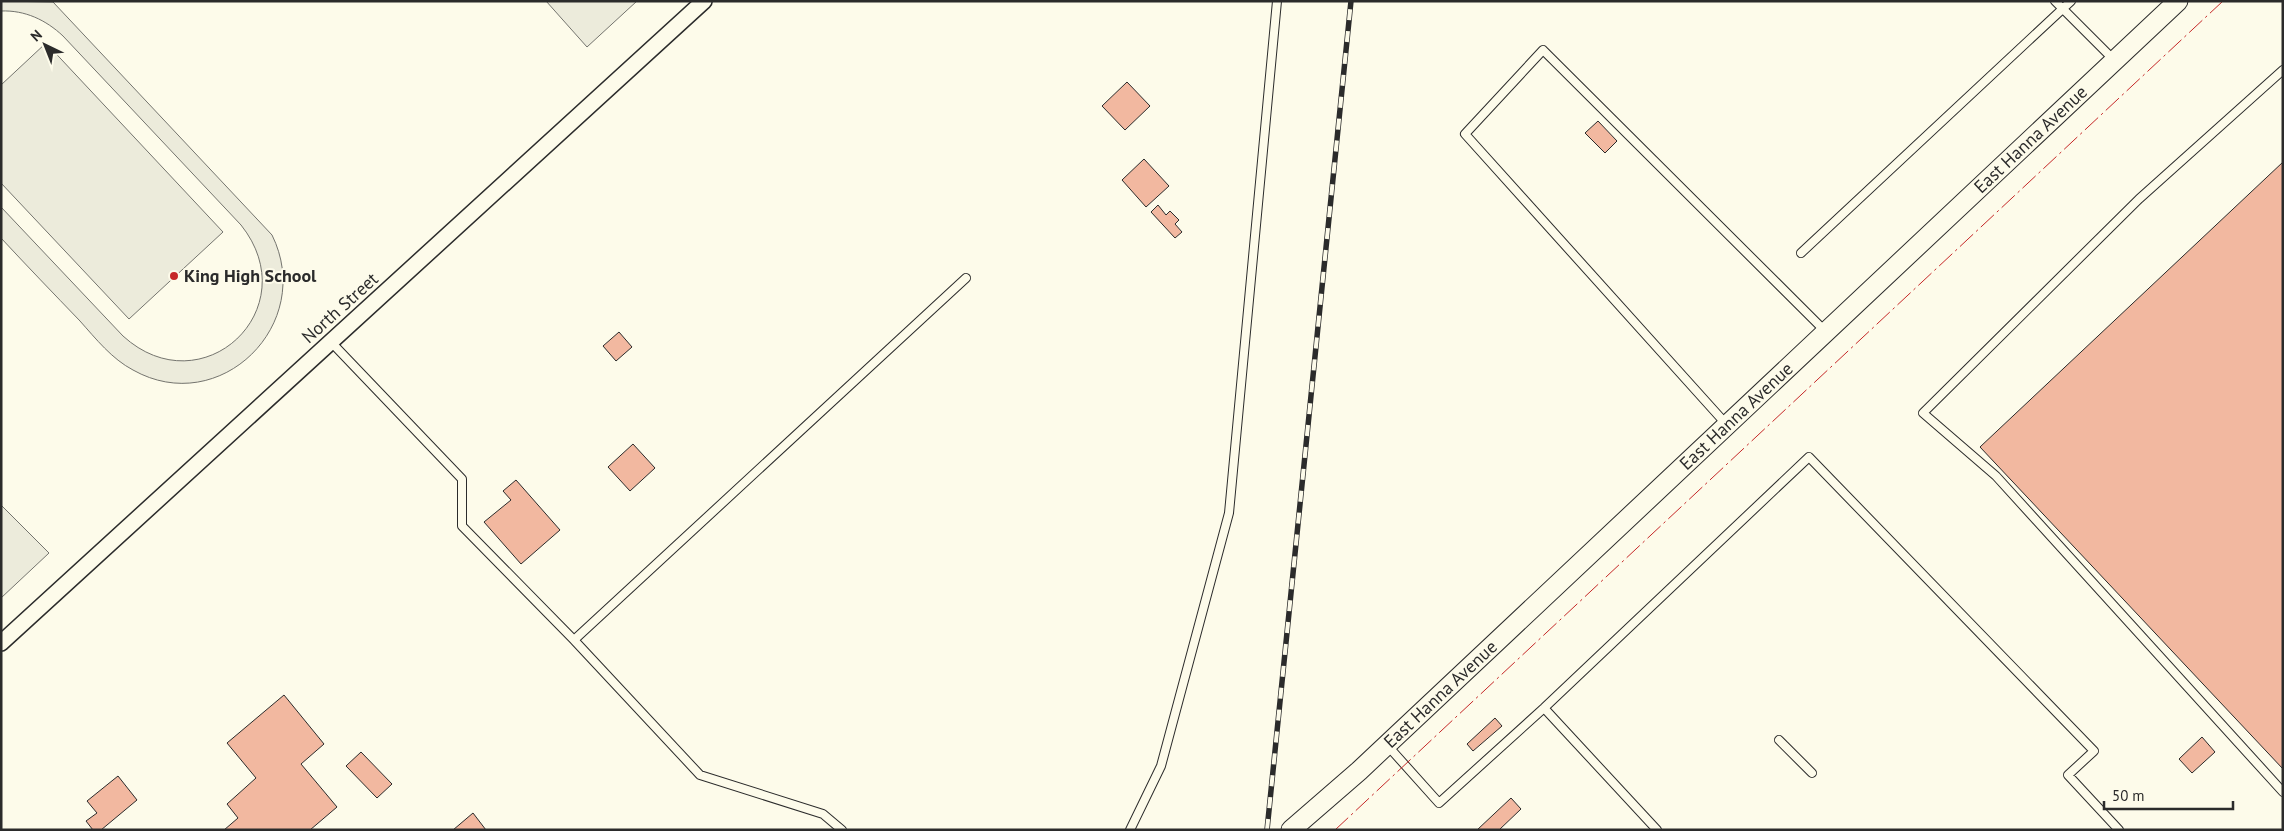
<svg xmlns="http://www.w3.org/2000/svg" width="2284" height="831" font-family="'PT Sans',sans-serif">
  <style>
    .green { fill: #ecebdb; stroke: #74746e }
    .building { fill: #f2b8a0; stroke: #2b2b2b }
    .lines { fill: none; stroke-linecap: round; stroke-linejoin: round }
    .service-casing { stroke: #2b2b2b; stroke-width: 10 }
    .minor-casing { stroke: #2b2b2b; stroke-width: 18 }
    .tertiary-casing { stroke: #2b2b2b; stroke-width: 21 }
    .service { stroke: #fdfbea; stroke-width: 8 }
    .minor { stroke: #fdfbea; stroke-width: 15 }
    .tertiary { stroke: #fdfbea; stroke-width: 19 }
    .rail-casing { stroke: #2b2b2b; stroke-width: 5.5 }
    .rail { stroke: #fdfbea; stroke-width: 4; stroke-dasharray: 11; stroke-linecap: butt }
    .power { stroke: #c62828; stroke-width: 1; stroke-dasharray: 18 4 2.5 4; stroke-linecap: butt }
    .poi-dot { fill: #c62828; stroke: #fdfbea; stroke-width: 2 }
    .labels { text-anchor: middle; stroke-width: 4; stroke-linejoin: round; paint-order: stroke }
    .street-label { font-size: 18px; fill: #2b2b2b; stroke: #fdfbea }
    .poi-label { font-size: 18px; font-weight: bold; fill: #2b2b2b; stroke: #fdfbea; text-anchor: start }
  </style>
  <rect width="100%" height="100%" fill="#fdfbea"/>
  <!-- green -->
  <path class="green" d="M 1,1 L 53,2 L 272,235 C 316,324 220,419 133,370 C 112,359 96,339 80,321 C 54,294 27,266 1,238 L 1,207 L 123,336 C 202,408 308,309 241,225 L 63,36 C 46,20 25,10 1,11 Z
    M 546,1 L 637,1 L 587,47 Z
    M 46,43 L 223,232 L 129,319 L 1,183 L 1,85 Z
    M 1,505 L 49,553 L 1,598 Z"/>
  <!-- building -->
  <path class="building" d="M 1127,82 L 1150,106 L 1125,130 L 1102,106 Z
    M 1598,121 L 1617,141 L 1605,153 L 1585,133 Z
    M 1144,159 L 1169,186 L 1146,207 L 1122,180 Z
    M 2283,162 L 2283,769 L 1980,447 Z
    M 1158,205 L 1166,215 L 1170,211 L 1179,220 L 1175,224 L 1182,232 L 1175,238 L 1151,212 Z
    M 619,332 L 632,347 L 616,361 L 603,346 Z
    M 633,444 L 655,468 L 630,491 L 608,467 Z
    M 516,480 L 560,530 L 521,564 L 484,522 L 511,500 L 503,491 Z
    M 284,695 L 324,744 L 301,764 L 337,807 L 310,830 L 224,830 L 238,818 L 227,804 L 256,778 L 227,743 Z
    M 1495,718 L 1502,726 L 1473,751 L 1467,744 Z
    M 2202,737 L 2215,752 L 2192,773 L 2179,759 Z
    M 361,752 L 392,784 L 377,798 L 346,766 Z
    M 118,776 L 137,800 L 101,830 L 93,830 L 86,821 L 97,813 L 87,801 Z
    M 1511,798 L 1521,809 L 1499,830 L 1477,830 Z
    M 473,813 L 486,830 L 453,830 Z"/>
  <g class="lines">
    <!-- service casing -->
    <g class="service-casing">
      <path id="service" d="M 2055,1 L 2115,61
        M 2283,70 L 2139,199 L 1923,413 L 1996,476 L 2283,792
        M 1801,253 L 2071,1
        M 331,342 L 462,479 L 462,526 L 574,640 L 700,775 L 823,814 L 842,830
        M 1727,425 L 1465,134 L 1543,50 L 1826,332
        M 574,640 L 966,278
        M 1544,708 L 1657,830
        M 1779,740 L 1812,773
        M 1387,745 L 1439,803 L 1544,708 L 1809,457 L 2094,751 L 2068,775 L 2119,830
        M 1130,830 L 1161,766 L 1229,513 L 1277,1"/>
    </g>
    <!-- minor casing -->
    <g class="minor-casing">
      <path id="minor" d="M 1,643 L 704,1"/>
    </g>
    <!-- tertiary casing -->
    <g class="tertiary-casing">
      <g id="tertiary">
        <path id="s1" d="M 1291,830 L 1359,771 L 2178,1"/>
      </g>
    </g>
    <!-- service -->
    <use href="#service" class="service"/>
    <!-- minor -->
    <use href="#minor" class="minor"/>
    <!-- tertiary -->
    <use href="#tertiary" class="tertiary"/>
    <!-- rail casing -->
    <g class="rail-casing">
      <path id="rail" d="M 1267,830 L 1351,1"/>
    </g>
    <!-- rail -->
    <use href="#rail" class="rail"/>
    <!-- power -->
    <path class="power" d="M 1335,830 L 2223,1"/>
  </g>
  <!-- markers -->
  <circle class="poi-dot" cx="174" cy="276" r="5"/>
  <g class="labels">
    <!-- street labels -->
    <g class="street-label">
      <text dy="6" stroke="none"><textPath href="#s1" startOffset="1012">East Hanna Avenue</textPath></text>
      <text transform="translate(340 308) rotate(-42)" y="6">North Street</text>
      <text dy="6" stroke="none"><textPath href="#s1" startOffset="608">East Hanna Avenue</textPath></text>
      <text dy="6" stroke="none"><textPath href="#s1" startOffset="202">East Hanna Avenue</textPath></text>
    </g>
    <!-- poi labels -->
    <g class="poi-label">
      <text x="184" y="282">King High School</text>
    </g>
  </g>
  <!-- border -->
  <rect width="2284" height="831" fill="none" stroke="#2b2b2b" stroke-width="5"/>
  <!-- north arrow -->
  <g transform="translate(45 45) rotate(317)" stroke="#fdfbea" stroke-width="4" paint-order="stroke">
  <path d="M0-4L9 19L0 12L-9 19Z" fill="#2b2b2b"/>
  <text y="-8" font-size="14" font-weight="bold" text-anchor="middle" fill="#2b2b2b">N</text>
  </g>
  <!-- scale -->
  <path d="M2104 801v8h129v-8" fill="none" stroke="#2b2b2b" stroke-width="2.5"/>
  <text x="2112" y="801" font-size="15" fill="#2b2b2b" stroke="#fdfbea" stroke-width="4" paint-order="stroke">50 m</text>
</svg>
